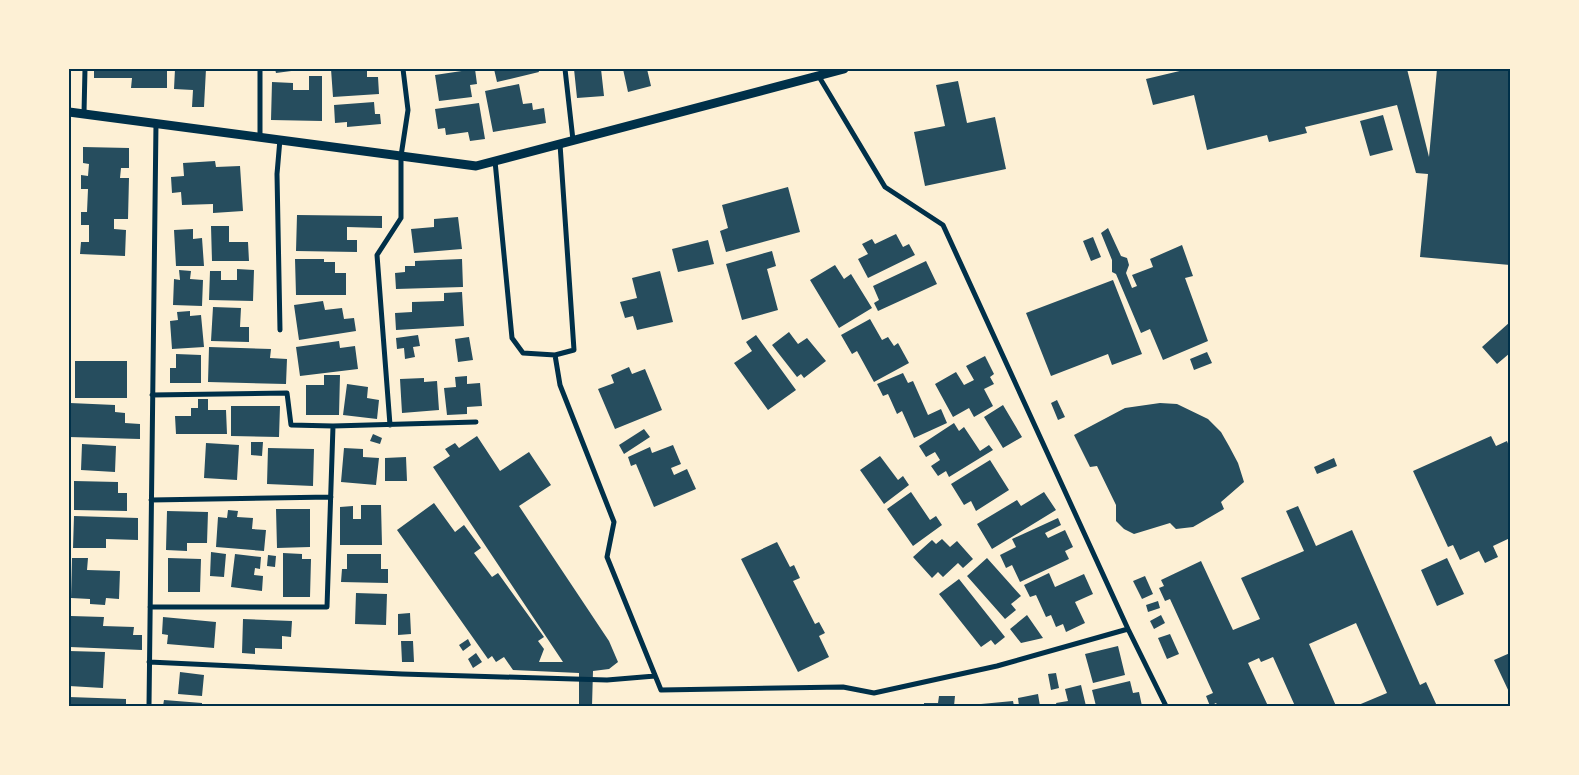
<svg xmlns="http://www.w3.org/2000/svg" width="1579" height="775" font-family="'Work Sans',sans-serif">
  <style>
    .building { fill: #264d5e }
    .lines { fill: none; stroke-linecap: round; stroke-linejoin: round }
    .minor { stroke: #003049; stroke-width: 5 }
    .tertiary { stroke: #003049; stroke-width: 9 }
    .neatline { fill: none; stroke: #003049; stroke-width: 2 }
  </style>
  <rect width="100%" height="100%" fill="#fdf0d5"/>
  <!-- building -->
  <path class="building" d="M 94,69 L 167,69 L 167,88 L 131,88 L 132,78 L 94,78 Z
    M 175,69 L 206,69 L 204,107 L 192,107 L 193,90 L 174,89 Z
    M 275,69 L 299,69 L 299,70 L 276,73 Z
    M 331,69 L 367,69 L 367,77 L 378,77 L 379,94 L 333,97 Z
    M 475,69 L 477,84 L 470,85 L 472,97 L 439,101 L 435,75 Z
    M 494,69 L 538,69 L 539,72 L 497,82 Z
    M 574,69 L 601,69 L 604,96 L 577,98 Z
    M 623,69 L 647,69 L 651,86 L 628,92 Z
    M 1188,69 L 1407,69 L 1429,157 L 1437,69 L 1510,69 L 1510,265 L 1420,257 L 1428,174 L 1416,173 L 1397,105 L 1305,127 L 1307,133 L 1269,142 L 1267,135 L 1207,150 L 1194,95 L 1153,105 L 1146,79 Z
    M 309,76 L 322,76 L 322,121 L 271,120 L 272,82 L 293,83 L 293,90 L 309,90 Z
    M 958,81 L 967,123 L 995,117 L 1006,169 L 925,186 L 914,132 L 945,126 L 936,85 Z
    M 519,84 L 523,104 L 532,103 L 533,110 L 544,108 L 546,123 L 493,132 L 485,91 Z
    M 374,102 L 375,114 L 380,114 L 381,124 L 347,127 L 347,122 L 335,123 L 334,105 Z
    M 479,103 L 485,139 L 470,141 L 468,132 L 446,135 L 445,128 L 438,129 L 435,109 Z
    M 1383,115 L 1393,150 L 1370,156 L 1360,121 Z
    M 69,138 L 71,138 L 71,171 L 69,171 Z
    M 83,147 L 129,148 L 129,168 L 121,168 L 120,178 L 129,178 L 128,219 L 114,219 L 114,229 L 126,230 L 125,256 L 80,254 L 81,242 L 89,242 L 89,225 L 81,225 L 81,212 L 87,212 L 88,189 L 81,189 L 81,175 L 88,176 L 89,164 L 83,163 Z
    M 215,161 L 216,167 L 240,166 L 243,211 L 213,213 L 213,204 L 182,205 L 181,192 L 172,193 L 171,177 L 184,176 L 183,163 Z
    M 69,185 L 71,185 L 71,240 L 69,240 Z
    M 788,187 L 800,232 L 726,252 L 720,231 L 728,228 L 722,205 Z
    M 297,215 L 382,216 L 382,228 L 347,227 L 347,240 L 357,240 L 357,252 L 296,251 Z
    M 458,217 L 462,249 L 414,253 L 411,229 L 434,227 L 434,219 Z
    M 211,226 L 229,226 L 229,242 L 248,242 L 249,261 L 212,261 Z
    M 1108,228 L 1121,256 L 1127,258 L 1129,265 L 1126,273 L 1132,288 L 1137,286 L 1132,275 L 1153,267 L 1150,259 L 1182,245 L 1193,276 L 1185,278 L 1208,341 L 1163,360 L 1150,329 L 1141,333 L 1116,274 L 1112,272 L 1112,260 L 1101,233 Z
    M 193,229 L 193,239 L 202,238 L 204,266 L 176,266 L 174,230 Z
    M 896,234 L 903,247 L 909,244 L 915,255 L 868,278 L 858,259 L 868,254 L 862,244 L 872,239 L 875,244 Z
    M 1093,237 L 1101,257 L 1091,261 L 1083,241 Z
    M 708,240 L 714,264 L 678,272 L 672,249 Z
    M 772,251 L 776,266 L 767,269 L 778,310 L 742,320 L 726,264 Z
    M 295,259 L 324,259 L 324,262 L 335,262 L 335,273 L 346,273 L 346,295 L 296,295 Z
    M 462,259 L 463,287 L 396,289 L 395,273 L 405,272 L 405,266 L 415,266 L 415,261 Z
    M 926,261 L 937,284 L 878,311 L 874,303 L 879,300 L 873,286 Z
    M 835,265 L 844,279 L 851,274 L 872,308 L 839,328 L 810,280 Z
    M 237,269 L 254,270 L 253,301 L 209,300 L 210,271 L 221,271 L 221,280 L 237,280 Z
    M 179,270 L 191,271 L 190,279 L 203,280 L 202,306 L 173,305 L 174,279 L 180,280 Z
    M 660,271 L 673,322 L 637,330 L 633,316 L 625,318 L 620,302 L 637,298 L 632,278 Z
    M 69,275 L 71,275 L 70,293 L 69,293 Z
    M 1113,280 L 1142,354 L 1112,365 L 1108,354 L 1051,376 L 1026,313 Z
    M 462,292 L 464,326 L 396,330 L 395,313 L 412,312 L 412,302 L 444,301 L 444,293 Z
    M 323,301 L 325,310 L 342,308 L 344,319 L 354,318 L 356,331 L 299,340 L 294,305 Z
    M 213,307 L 241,308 L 240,327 L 249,327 L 249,342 L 211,341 Z
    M 190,311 L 190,316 L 201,315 L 204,347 L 172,349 L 170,321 L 178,320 L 177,312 Z
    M 870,319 L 882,340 L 888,337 L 894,346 L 898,343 L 909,363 L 874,382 L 857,351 L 852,354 L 841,335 Z
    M 1510,322 L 1510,353 L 1497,364 L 1482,347 Z
    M 789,332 L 798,344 L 807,338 L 826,361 L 804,378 L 801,374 L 797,377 L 772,345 Z
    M 418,335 L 420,346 L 413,347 L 415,357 L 405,359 L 404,348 L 397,349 L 396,338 Z
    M 756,335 L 796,390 L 768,410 L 734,363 L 752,351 L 746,342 Z
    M 469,337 L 473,360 L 458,362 L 455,339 Z
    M 339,341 L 340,348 L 355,346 L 358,369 L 300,376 L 296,347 Z
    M 209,347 L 271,349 L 270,358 L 287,359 L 286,384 L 208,382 Z
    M 1207,352 L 1212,363 L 1194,370 L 1190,359 Z
    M 176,354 L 201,355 L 201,383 L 170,383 L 170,368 L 176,368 Z
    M 985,356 L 994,374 L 990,377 L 994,384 L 984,389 L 993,406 L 974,417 L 969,408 L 953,417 L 935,384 L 956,372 L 964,385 L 974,380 L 966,366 Z
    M 75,361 L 127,361 L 127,398 L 75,398 Z
    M 629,367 L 632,374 L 645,369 L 662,410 L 615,429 L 598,389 L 614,383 L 611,375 Z
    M 903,373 L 908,383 L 913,381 L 928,415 L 941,409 L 947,423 L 914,438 L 902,411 L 897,414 L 888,394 L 883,396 L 877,384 Z
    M 324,375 L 340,375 L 339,415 L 306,415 L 306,385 L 324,385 Z
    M 467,376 L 467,384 L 480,383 L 482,406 L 467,407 L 467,414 L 447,415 L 444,388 L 456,387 L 455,377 Z
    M 424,378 L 424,382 L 437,381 L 439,410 L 402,413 L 400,379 Z
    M 347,384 L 368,387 L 367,398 L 379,400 L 377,419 L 343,415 Z
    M 198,399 L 208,399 L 208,410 L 226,410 L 227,434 L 176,434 L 175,416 L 191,416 L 191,408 L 198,408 Z
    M 1057,400 L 1065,417 L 1058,420 L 1051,403 Z
    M 70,403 L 115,405 L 115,412 L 125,413 L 125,423 L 140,424 L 140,439 L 69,437 Z
    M 1160,403 L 1177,404 L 1208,419 L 1221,432 L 1229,446 L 1238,463 L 1244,482 L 1221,502 L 1224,509 L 1193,527 L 1176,529 L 1170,523 L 1134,534 L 1124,529 L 1116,521 L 1116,505 L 1097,466 L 1090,467 L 1074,435 L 1125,408 Z
    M 1003,405 L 1022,437 L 1003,448 L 984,417 Z
    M 231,406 L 280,406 L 279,437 L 231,436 Z
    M 954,423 L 959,431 L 964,427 L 980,451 L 989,445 L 993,450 L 949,477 L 946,471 L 938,476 L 931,466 L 940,460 L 935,452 L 926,457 L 919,446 Z
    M 644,429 L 650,437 L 624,454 L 619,445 Z
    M 373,434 L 382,438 L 380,444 L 370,441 Z
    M 477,436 L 500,471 L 529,452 L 551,485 L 519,506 L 609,641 L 618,662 L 609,669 L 593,671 L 592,706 L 579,706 L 579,673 L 513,670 L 504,657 L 496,662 L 492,656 L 488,659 L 397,530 L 434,503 L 455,532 L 464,525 L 481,548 L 474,553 L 492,577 L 498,573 L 544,637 L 538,641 L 544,649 L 539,662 L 563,662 L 433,467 L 450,456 L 445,449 L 455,443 L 459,448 Z
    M 1491,436 L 1496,446 L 1507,441 L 1510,449 L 1510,538 L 1493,546 L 1498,557 L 1485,563 L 1479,551 L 1460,560 L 1453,545 L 1448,547 L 1413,471 Z
    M 251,442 L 263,442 L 262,456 L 251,455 Z
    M 206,443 L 239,445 L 237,480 L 204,478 Z
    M 82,444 L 116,446 L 115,472 L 81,470 Z
    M 673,445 L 681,464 L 671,468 L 674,475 L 687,469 L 696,489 L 654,507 L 636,464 L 631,466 L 628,457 L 650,447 L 652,453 Z
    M 268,448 L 314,449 L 313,486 L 267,484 Z
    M 344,448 L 363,449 L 363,457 L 379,458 L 376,485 L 341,482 Z
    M 880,456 L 898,480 L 903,476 L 909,485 L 884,504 L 860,470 Z
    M 406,457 L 407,481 L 385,481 L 385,458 Z
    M 1334,458 L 1337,466 L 1317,474 L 1314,467 Z
    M 990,460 L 1009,490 L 976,511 L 971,501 L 964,505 L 951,484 Z
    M 74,481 L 118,482 L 118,493 L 127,493 L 127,511 L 74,510 Z
    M 911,492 L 930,520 L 936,516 L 942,525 L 913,546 L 887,509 Z
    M 1044,492 L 1056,510 L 992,549 L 977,524 L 1017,500 L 1021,506 Z
    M 361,505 L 381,505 L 382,545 L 340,545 L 340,507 L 353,506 L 353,519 L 361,519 Z
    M 1298,506 L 1316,546 L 1352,530 L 1420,685 L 1426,682 L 1437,706 L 1356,706 L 1387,693 L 1356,623 L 1309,644 L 1336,706 L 1295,706 L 1273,657 L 1261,662 L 1259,658 L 1248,663 L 1268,706 L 1218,706 L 1216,703 L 1210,706 L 1206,696 L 1213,693 L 1170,599 L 1165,601 L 1159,588 L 1164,586 L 1161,580 L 1201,561 L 1233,630 L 1260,619 L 1241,578 L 1304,551 L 1286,511 Z
    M 276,509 L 310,509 L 310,547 L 277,548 Z
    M 228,510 L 238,511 L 237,517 L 253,518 L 252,529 L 266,530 L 264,551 L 216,547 L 218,517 L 227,518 Z
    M 167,511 L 208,512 L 207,543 L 187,543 L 187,551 L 166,550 Z
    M 74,516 L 138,518 L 138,540 L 106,539 L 106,548 L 73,548 Z
    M 1058,518 L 1061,525 L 1045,533 L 1048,538 L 1065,530 L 1073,547 L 1065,551 L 1069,559 L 1020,582 L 1012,565 L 1006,568 L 1000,555 L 1016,547 L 1012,539 Z
    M 942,539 L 950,547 L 957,541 L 973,559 L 963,568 L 958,563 L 943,577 L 938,572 L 932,578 L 913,557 L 932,540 L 936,544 Z
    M 777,542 L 790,567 L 794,565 L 800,578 L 793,581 L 815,624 L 819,622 L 825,633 L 819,636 L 829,657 L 798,672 L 741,559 Z
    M 211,552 L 226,554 L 224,577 L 210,576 Z
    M 283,553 L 302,554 L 302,559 L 311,559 L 310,597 L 283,597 Z
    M 235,554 L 261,557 L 260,569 L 255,568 L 254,575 L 263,576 L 262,591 L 231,587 Z
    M 347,554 L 381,554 L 381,569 L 388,569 L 388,583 L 341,582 L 342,569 L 347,569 Z
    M 268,555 L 276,556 L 275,567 L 267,566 Z
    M 72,558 L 88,558 L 87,570 L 120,571 L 119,599 L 106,598 L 105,605 L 90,604 L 90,599 L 71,598 Z
    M 168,558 L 201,559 L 200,592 L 168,592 Z
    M 987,558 L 1021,596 L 1011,604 L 1016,610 L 1005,619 L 967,576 Z
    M 1447,558 L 1464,594 L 1437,606 L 1421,570 Z
    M 1049,573 L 1055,587 L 1084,574 L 1093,594 L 1075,602 L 1085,623 L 1066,632 L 1063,624 L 1056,627 L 1051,615 L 1046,617 L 1036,595 L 1030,597 L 1024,585 Z
    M 1145,576 L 1153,594 L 1142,599 L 1133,581 Z
    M 959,579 L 1005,637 L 995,645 L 991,640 L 981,647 L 939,594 Z
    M 356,593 L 387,594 L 386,625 L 355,624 Z
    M 1158,601 L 1160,608 L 1148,612 L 1146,605 Z
    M 410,613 L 411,634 L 398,635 L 398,614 Z
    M 1027,615 L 1043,638 L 1021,643 L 1010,629 Z
    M 1161,615 L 1165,623 L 1154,629 L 1150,621 Z
    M 71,616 L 104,617 L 103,626 L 134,627 L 133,635 L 142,635 L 142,650 L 70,647 Z
    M 163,617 L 216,622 L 214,648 L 167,644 L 168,635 L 162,634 Z
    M 243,619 L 292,621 L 291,637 L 282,636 L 282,649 L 255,648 L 255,654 L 242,653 Z
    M 1170,634 L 1179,654 L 1167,659 L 1158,638 Z
    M 468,639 L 471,645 L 463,651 L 459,645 Z
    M 401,641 L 413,641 L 414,662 L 402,662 Z
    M 1118,646 L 1125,675 L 1093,683 L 1085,654 Z
    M 69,651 L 105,652 L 103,688 L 69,686 Z
    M 476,653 L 482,662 L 473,668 L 468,659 Z
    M 1510,653 L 1510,694 L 1494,660 Z
    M 180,672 L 204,675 L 202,696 L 178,694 Z
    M 1056,673 L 1059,688 L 1051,690 L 1048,674 Z
    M 1130,681 L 1133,693 L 1139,692 L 1142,706 L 1096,706 L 1092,690 Z
    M 1081,685 L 1086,706 L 1057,706 L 1056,703 L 1068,701 L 1065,689 Z
    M 1038,694 L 1040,706 L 1019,706 L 1018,698 Z
    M 939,696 L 955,696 L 954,706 L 924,706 L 924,703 L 938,703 Z
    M 69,697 L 126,699 L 126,706 L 69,706 Z
    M 164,700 L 202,703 L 202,706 L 163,706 Z
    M 1013,701 L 1014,706 L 981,706 L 981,704 Z"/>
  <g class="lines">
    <!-- minor -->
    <path class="minor" d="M 565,69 L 573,140
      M 818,75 L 885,187 L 943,225 L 1128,629 L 1166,706
      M 84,113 L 85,69
      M 260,136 L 260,69
      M 280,139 L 277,174 L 280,330
      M 495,161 L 512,338 L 523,353 L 555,355 L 574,350 L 560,144
      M 555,355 L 560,385 L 614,522 L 607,557 L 661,690 L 843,687 L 874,693 L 997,666 L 1128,629
      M 390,425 L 377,255 L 401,218 L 401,156 L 408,110 L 403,69
      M 333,426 L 476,422
      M 151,500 L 331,497
      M 150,607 L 327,607 L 333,426 L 291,425 L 287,393 L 152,395
      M 149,662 L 402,674 L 607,680 L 655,676
      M 149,706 L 156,123"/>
    <!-- tertiary -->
    <path class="tertiary" d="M 69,112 L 476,166 L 844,69"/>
  </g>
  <!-- border -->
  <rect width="1579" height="775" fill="none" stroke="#fdf0d5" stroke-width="140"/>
  <rect x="70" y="70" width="1439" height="635" class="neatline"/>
</svg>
